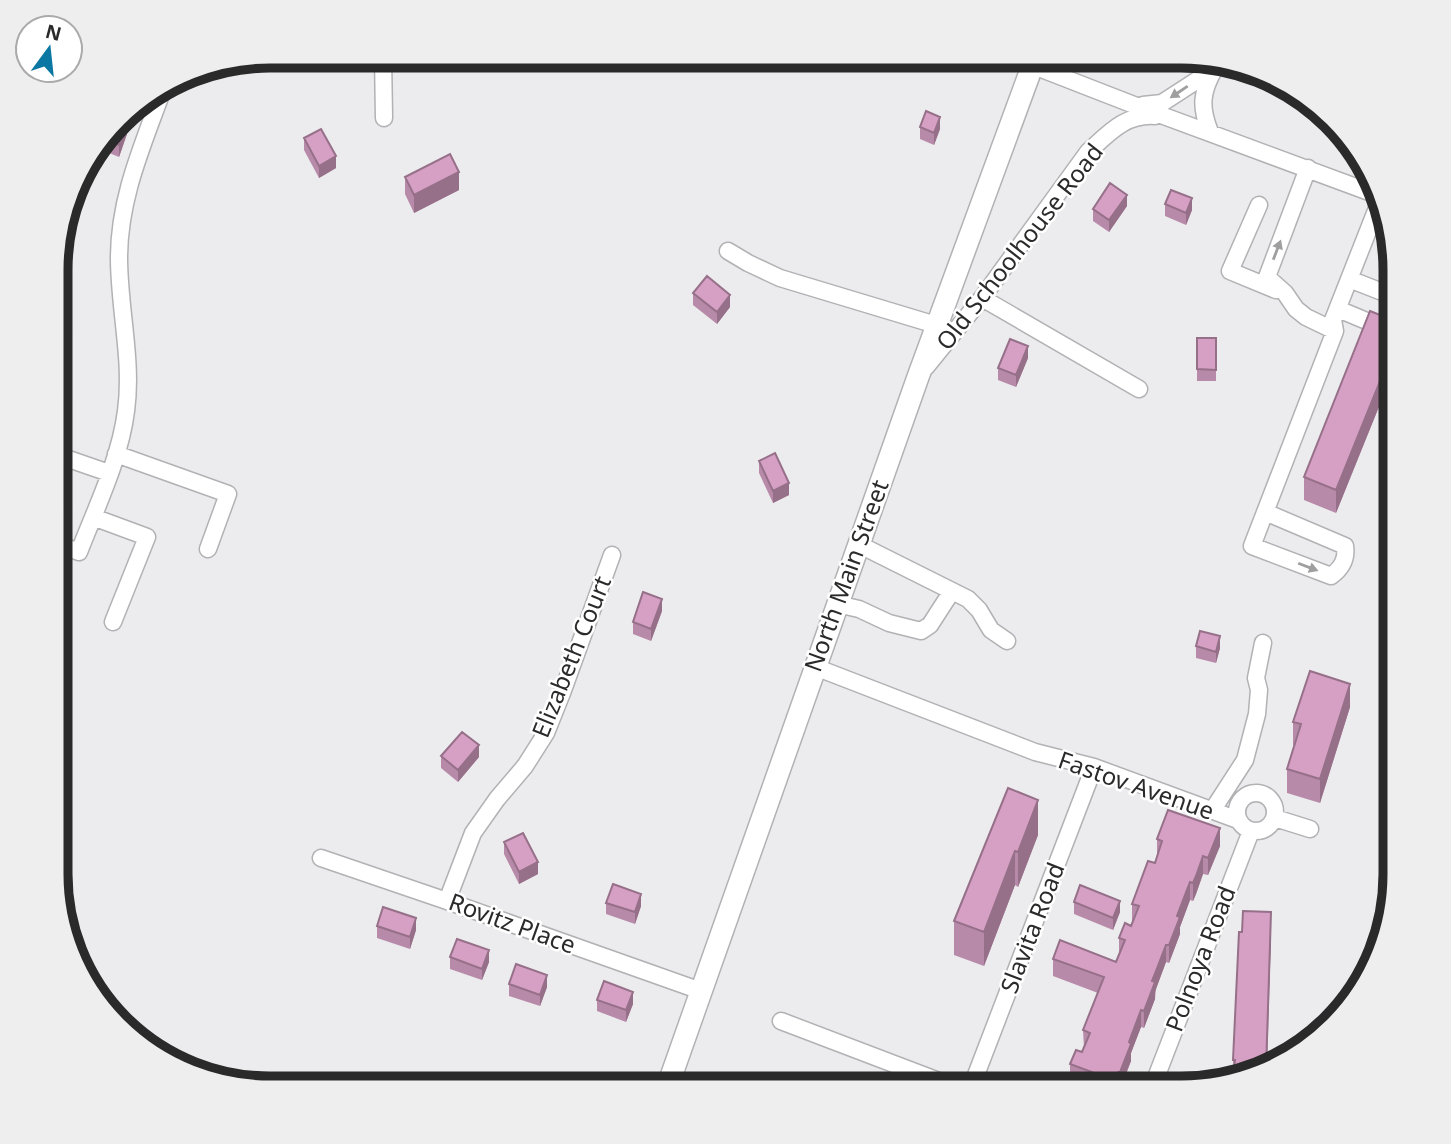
<svg xmlns="http://www.w3.org/2000/svg" width="1451" height="1144" font-family="'Noto Sans',sans-serif">
  <style>
    .lines { fill: none; stroke-linecap: round; stroke-linejoin: round }
    .minor-casing { stroke: #b2b1b4; stroke-width: 19 }
    .major-casing { stroke: #b2b1b4; stroke-width: 24 }
    .minor { stroke: #fff; stroke-width: 16 }
    .major { stroke: #fff; stroke-width: 21 }
    .wall { fill: #b88aa9 }
    .shaded-wall { fill: #967089 }
    .building { fill: #d6a0c4; stroke: #967089; stroke-width: 2 }
    .oneway { fill: #a09fa0 }
    .labels { text-anchor: middle; stroke-width: 5; stroke-linejoin: round; paint-order: stroke }
    .street-label { font-size: 24px; fill: #2b2a2b; stroke: #fff }
    .rim { fill: none; stroke: #2b2a2b; stroke-width: 9 }
  </style>
  <rect width="100%" height="100%" fill="#ecebee"/>
  <g class="lines">
    <!-- minor casing -->
    <g class="minor-casing">
      <path id="minor" d="M 383,56 L 384,118
        M 1008,56 L 1134,105 L 1380,196
        M 1143,105 L 1162,103 L 1199,79 L 1218,62
        M 1210,132 C 1200,107 1201,92 1215,68
        M 1308,168 L 1267,277 L 1285,293 L 1296,309 L 1306,317 L 1335,331
        M 1259,205 L 1230,271 L 1276,290
        M 728,251 L 748,263 L 780,278 L 936,325
        M 1349,279 L 1395,297
        M 982,298 L 1139,389
        M 1338,309 L 1395,333
        M 926,367 L 982,298 L 1088,152 C 1109,133 1125,114 1155,116
        M 116,454 L 228,494 L 208,549
        M 57,455 L 109,473
        M 1265,512 L 1345,546 C 1347,559 1342,568 1331,576 L 1252,546 L 1335,331 L 1333,320 L 1381,198
        M 93,517 L 147,537 L 113,622
        M 57,544 L 79,552 C 96,508 120,459 126,411 C 133,361 119,309 119,258 C 119,197 143,145 163,89
        M 858,544 L 968,599 L 979,610 L 991,630 L 1007,641
        M 837,604 L 859,609 L 889,623 L 921,631 L 930,625 L 952,591
        M 815,667 L 1035,752 L 1094,767 L 1238,820
        M1237 812a19 19 0 1 1 38 0a19 19 0 1 1-38 0Z
        M 1212,811 L 1245,760 L 1257,714 L 1259,690 L 1256,678 L 1263,643
        M 1275,818 L 1310,829
        M 321,858 L 447,901 L 701,991
        M 447,901 L 473,833 L 497,799 L 525,766 L 546,733 L 562,693 L 612,555
        M 781,1021 L 957,1088
        M 366,1088 L 367,1084 L 378,1088
        M 971,1088 L 1094,767
        M 1152,1088 L 1251,831"/>
    </g>
    <!-- major casing -->
    <g class="major-casing">
      <path id="major" d="M 667,1088 L 918,377 L 1036,56"/>
    </g>
    <!-- minor -->
    <use href="#minor" class="minor"/>
    <!-- major -->
    <use href="#major" class="major"/>
  </g>
  <!-- wall -->
  <path class="wall" d="M 120,119 L 127,134 L 119,157 L 97,148 Z
    M 920,127 L 940,129 L 934,145 L 920,139 Z
    M 304,138 L 336,168 L 319,178 L 304,150 Z
    M 405,177 L 459,190 L 414,213 L 405,194 Z
    M 1165,204 L 1192,210 L 1186,225 L 1165,216 Z
    M 1127,206 L 1109,232 L 1093,221 L 1093,209 Z
    M 693,293 L 730,307 L 717,324 L 693,305 Z
    M 1395,321 L 1395,367 L 1336,513 L 1304,500 L 1304,477 Z
    M 1197,338 L 1216,338 L 1216,381 L 1197,381 Z
    M 1028,358 L 1016,387 L 998,380 L 998,368 Z
    M 759,461 L 789,495 L 773,503 L 759,473 Z
    M 662,611 L 651,641 L 633,634 L 633,622 Z
    M 1196,646 L 1220,648 L 1216,663 L 1196,658 Z
    M 1350,707 L 1320,803 L 1287,793 L 1287,769 L 1295,746 L 1293,745 L 1293,722 Z
    M 441,756 L 479,757 L 458,782 L 441,768 Z
    M 1008,788 L 1038,835 L 1018,887 L 1015,885 L 984,966 L 954,955 L 954,921 Z
    M 1157,839 L 1220,846 L 1208,875 L 1203,874 L 1196,894 L 1193,901 L 1190,900 L 1180,927 L 1180,934 L 1169,963 L 1166,962 L 1156,988 L 1155,999 L 1144,1028 L 1141,1027 L 1131,1053 L 1131,1061 L 1121,1088 L 1087,1088 L 1070,1082 L 1070,1064 L 1082,1052 L 1084,1048 L 1083,1030 L 1098,993 L 1053,976 L 1053,959 L 1116,962 L 1119,955 L 1119,938 L 1131,926 L 1132,921 L 1132,904 L 1155,863 L 1157,856 Z
    M 504,842 L 538,874 L 519,884 L 504,854 Z
    M 1074,902 L 1120,912 L 1113,930 L 1074,914 Z
    M 606,903 L 641,906 L 635,924 L 606,914 Z
    M 377,926 L 416,930 L 410,949 L 377,938 Z
    M 1271,936 L 1267,1069 L 1263,1072 L 1233,1078 L 1233,1060 Z
    M 450,957 L 489,962 L 482,980 L 450,969 Z
    M 509,984 L 547,987 L 540,1006 L 509,996 Z
    M 597,1000 L 633,1004 L 626,1022 L 597,1011 Z"/>
  <!-- shaded-wall -->
  <path class="shaded-wall" d="M 940,117 L 940,129 L 934,145 L 934,133 Z
    M 127,122 L 127,134 L 119,157 L 119,145 Z
    M 336,156 L 336,168 L 319,178 L 319,166 Z
    M 459,172 L 459,190 L 414,213 L 414,195 Z
    M 1127,195 L 1127,206 L 1109,232 L 1109,220 Z
    M 1192,198 L 1192,210 L 1186,225 L 1186,213 Z
    M 730,295 L 730,307 L 717,324 L 717,312 Z
    M 1395,344 L 1395,367 L 1336,513 L 1336,490 Z
    M 1028,346 L 1028,358 L 1016,387 L 1016,375 Z
    M 789,483 L 789,495 L 773,503 L 773,491 Z
    M 662,599 L 662,611 L 651,641 L 651,629 Z
    M 1220,636 L 1220,648 L 1216,663 L 1216,652 Z
    M 1350,684 L 1350,707 L 1320,803 L 1320,779 Z
    M 479,745 L 479,757 L 458,782 L 458,770 Z
    M 1038,800 L 1038,835 L 1018,887 L 1018,852 Z
    M 1220,828 L 1220,846 L 1208,875 L 1208,858 Z
    M 1015,851 L 1015,885 L 984,966 L 984,932 Z
    M 1203,856 L 1203,874 L 1196,894 L 1193,901 L 1193,883 Z
    M 538,862 L 538,874 L 519,884 L 519,872 Z
    M 1190,882 L 1190,900 L 1180,927 L 1180,934 L 1169,963 L 1169,945 L 1177,916 Z
    M 641,894 L 641,906 L 635,924 L 635,912 Z
    M 1120,901 L 1120,912 L 1113,930 L 1113,918 Z
    M 1271,912 L 1271,936 L 1266,1070 Z
    M 416,918 L 416,930 L 410,949 L 410,937 Z
    M 1166,945 L 1166,962 L 1155,992 L 1155,999 L 1144,1028 L 1144,1011 L 1152,981 Z
    M 489,950 L 489,962 L 482,980 L 482,969 Z
    M 547,975 L 547,987 L 540,1006 L 540,995 Z
    M 633,992 L 633,1004 L 626,1022 L 626,1010 Z
    M 1141,1010 L 1141,1027 L 1131,1053 L 1131,1061 L 1120,1088 L 1120,1072 L 1129,1042 Z
    M 1118,1072 L 1118,1088 L 1113,1088 L 1113,1082 Z"/>
  <!-- building -->
  <path class="building" d="M 926,111 L 940,117 L 934,133 L 920,127 Z
    M 120,119 L 127,122 L 119,145 L 104,139 Z
    M 321,129 L 336,156 L 319,166 L 304,138 Z
    M 450,154 L 459,172 L 414,195 L 405,177 Z
    M 1110,183 L 1127,195 L 1109,220 L 1093,209 Z
    M 1171,190 L 1192,198 L 1186,213 L 1165,204 Z
    M 707,276 L 730,295 L 717,312 L 693,293 Z
    M 1370,311 L 1395,321 L 1395,344 L 1336,490 L 1304,477 Z
    M 1197,338 L 1216,338 L 1216,370 L 1197,369 Z
    M 1010,339 L 1028,346 L 1016,375 L 998,368 Z
    M 775,453 L 789,483 L 773,491 L 759,461 Z
    M 643,592 L 662,599 L 651,629 L 633,622 Z
    M 1200,631 L 1220,636 L 1216,652 L 1196,646 Z
    M 1310,671 L 1350,684 L 1320,779 L 1287,769 L 1301,724 L 1293,722 Z
    M 462,732 L 479,745 L 458,770 L 441,756 Z
    M 1008,788 L 1038,800 L 1018,852 L 1015,851 L 984,932 L 954,921 Z
    M 1168,810 L 1220,828 L 1208,858 L 1203,856 L 1196,876 L 1193,883 L 1190,882 L 1177,916 L 1180,917 L 1169,945 L 1166,945 L 1156,971 L 1152,981 L 1155,982 L 1144,1011 L 1141,1010 L 1129,1042 L 1131,1044 L 1120,1072 L 1118,1072 L 1113,1082 L 1104,1078 L 1105,1077 L 1070,1064 L 1076,1050 L 1082,1052 L 1090,1033 L 1083,1030 L 1104,977 L 1053,959 L 1060,940 L 1116,962 L 1125,940 L 1119,938 L 1125,923 L 1131,926 L 1139,906 L 1132,904 L 1148,861 L 1155,863 L 1162,841 L 1157,839 Z
    M 523,833 L 538,862 L 519,872 L 504,842 Z
    M 613,884 L 641,894 L 635,912 L 606,903 Z
    M 1080,885 L 1120,901 L 1113,918 L 1074,902 Z
    M 383,907 L 416,918 L 410,937 L 377,926 Z
    M 1243,911 L 1271,912 L 1266,1070 L 1234,1070 L 1235,1060 L 1233,1060 L 1239,932 L 1242,932 Z
    M 457,939 L 489,950 L 482,969 L 450,957 Z
    M 516,964 L 547,975 L 540,995 L 509,984 Z
    M 604,981 L 633,992 L 626,1010 L 597,1000 Z"/>
  <!-- one-way arrows -->
  <defs><path id="oneway-solid" d="M-6-.8H1V-3.2L6.5 0L1 3.2V.8H-6Z" transform="scale(1.75)"/></defs>
  <g class="oneway">
    <use href="#oneway-solid" transform="translate(1179 92) rotate(146)"/>
    <use href="#oneway-solid" transform="translate(1277 250) rotate(-69)"/>
    <use href="#oneway-solid" transform="translate(1308 567) rotate(21)"/>
  </g>
  <g class="labels">
    <!-- street labels -->
    <g class="street-label">
      <text transform="translate(1020 247) rotate(-52)" y="8">Old Schoolhouse Road</text>
      <text transform="translate(847 576) rotate(-70)" y="8">North Main Street</text>
      <text transform="translate(572 657) rotate(-68)" y="8">Elizabeth Court</text>
      <text transform="translate(1136 786) rotate(19)" y="8">Fastov Avenue</text>
      <text transform="translate(512 924) rotate(20)" y="8">Rovitz Place</text>
      <text transform="translate(1033 928) rotate(-69)" y="8">Slavita Road</text>
      <text transform="translate(1201 959) rotate(-69)" y="8">Polnoya Road</text>
    </g>
  </g>
  <!-- crop -->
  <path d="M0 0H1451V1144H0ZM270 68H1181A202 202 0 0 1 1383 270V874A202 202 0 0 1 1181 1076H270A202 202 0 0 1 68 874V270A202 202 0 0 1 270 68Z" fill="#eee" fill-rule="evenodd"/>
  <path class="rim" d="M270 68H1181A202 202 0 0 1 1383 270V874A202 202 0 0 1 1181 1076H270A202 202 0 0 1 68 874V270A202 202 0 0 1 270 68Z"/>
  <!-- north arrow -->
  <g transform="translate(49 49) rotate(15)"><circle r="33" fill="#ffffff" stroke="#aaaaaa" stroke-width="2"/>
  <path d="M0-5L12 26L0 18L-12 26Z" fill="#0c77a2"/>
  <text y="-10" font-size="19" font-weight="bold" text-anchor="middle" fill="#2b2a2b">N</text>
  </g>
</svg>
